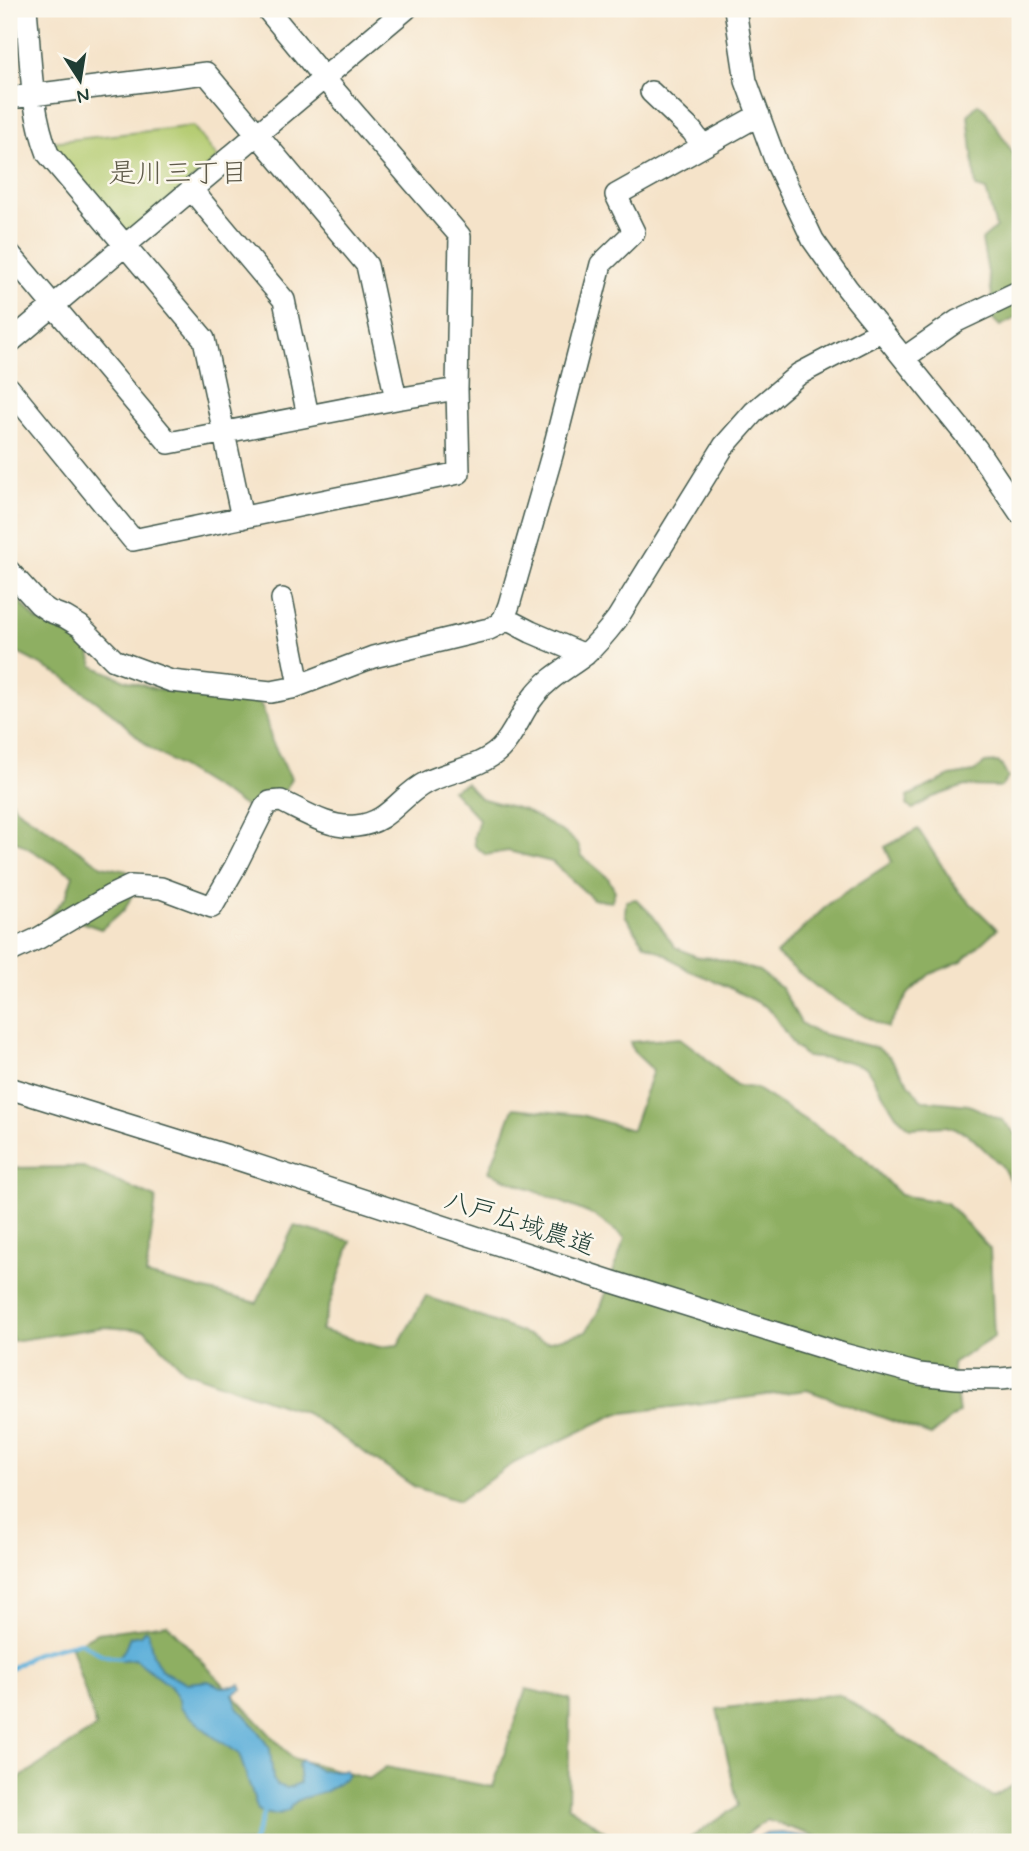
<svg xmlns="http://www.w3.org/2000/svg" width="1029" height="1851" font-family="Mynerve,'Klee One',sans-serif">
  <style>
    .green { fill: #b3cb6f; stroke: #698452; stroke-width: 2 }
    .forest { fill: #8eaf62; stroke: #56764b; stroke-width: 2 }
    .water { fill: #5fb0da; stroke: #3f7687; stroke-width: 2 }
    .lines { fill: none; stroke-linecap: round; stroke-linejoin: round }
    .stream { stroke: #5fb0da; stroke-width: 4.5 }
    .minor-casing { stroke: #3f564a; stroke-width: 24 }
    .minor { stroke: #fff; stroke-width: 21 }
    .labels { text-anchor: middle; stroke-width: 5; stroke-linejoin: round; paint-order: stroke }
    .street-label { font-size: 26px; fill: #1f3d34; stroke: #fbf7ec }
    .neighbourhood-label { font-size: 28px; fill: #605c4b; stroke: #fbf7ec }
  </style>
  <rect width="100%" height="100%" fill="#fbf7ec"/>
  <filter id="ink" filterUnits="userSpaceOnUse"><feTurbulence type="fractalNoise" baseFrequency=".0143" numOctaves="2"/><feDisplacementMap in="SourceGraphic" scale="14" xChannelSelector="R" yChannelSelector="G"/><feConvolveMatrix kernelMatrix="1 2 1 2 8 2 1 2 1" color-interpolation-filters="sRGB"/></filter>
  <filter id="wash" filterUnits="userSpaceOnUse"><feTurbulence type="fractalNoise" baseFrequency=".00686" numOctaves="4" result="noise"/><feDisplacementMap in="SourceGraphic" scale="28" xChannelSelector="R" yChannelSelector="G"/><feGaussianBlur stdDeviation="1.57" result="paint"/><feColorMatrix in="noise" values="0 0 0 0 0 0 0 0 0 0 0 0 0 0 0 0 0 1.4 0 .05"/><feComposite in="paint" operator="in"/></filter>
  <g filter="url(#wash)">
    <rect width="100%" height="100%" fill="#f5e3c9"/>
    <!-- green -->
    <path class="green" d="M 193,126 L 218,158 L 130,232 L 121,232 L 50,142 Z"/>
    <!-- forest -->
    <path class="forest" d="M 978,104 L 986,111 L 1018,161 L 1015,176 L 1020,197 L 1020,316 L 1000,326 L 989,315 L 992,295 L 982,240 L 996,228 L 986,190 L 976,187 L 968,115 Z
      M 9,588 L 36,620 L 70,635 L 90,652 L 93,666 L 125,680 L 156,689 L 208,692 L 259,703 L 263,708 L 272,742 L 291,778 L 286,790 L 262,797 L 251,810 L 150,748 L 112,713 L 62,676 L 14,651 L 9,645 Z
      M 998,762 L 1002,766 L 1008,778 L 1001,787 L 965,786 L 933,797 L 913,809 L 907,806 L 908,796 L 950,776 L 974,772 L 985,763 Z
      M 466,783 L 480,798 L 524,810 L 566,834 L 578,844 L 582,856 L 608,878 L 615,891 L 611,902 L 593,899 L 552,862 L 508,851 L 486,855 L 475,846 L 474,837 L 479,819 L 452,790 Z
      M 9,797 L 16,808 L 102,866 L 127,871 L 133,893 L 125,909 L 101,929 L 78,921 L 51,927 L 48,917 L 66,897 L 73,875 L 9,837 Z
      M 918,829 L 959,892 L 997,929 L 962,961 L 930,974 L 909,993 L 887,1028 L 824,993 L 776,954 L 833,900 L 892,862 L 885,847 Z
      M 636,899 L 653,916 L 675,947 L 697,957 L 714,958 L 759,971 L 781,988 L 801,1023 L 815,1032 L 877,1048 L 889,1056 L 921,1100 L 969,1105 L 1002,1120 L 1020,1138 L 1020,1199 L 1002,1166 L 967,1133 L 946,1126 L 910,1128 L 896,1115 L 866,1067 L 845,1061 L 807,1057 L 794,1046 L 773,1014 L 765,1006 L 722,984 L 688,970 L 665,954 L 644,944 L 625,915 L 626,901 Z
      M 680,1038 L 700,1053 L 736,1086 L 755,1088 L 863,1157 L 900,1195 L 947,1203 L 990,1249 L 994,1337 L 952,1364 L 959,1412 L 931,1435 L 807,1390 L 616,1414 L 512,1464 L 459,1501 L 415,1487 L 308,1414 L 185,1371 L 145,1330 L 104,1327 L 13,1341 L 9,1330 L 9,1168 L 83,1167 L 156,1198 L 146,1275 L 257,1303 L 294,1226 L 351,1241 L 321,1330 L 379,1347 L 398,1345 L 426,1296 L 546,1342 L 586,1332 L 601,1307 L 625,1238 L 595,1216 L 489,1172 L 513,1108 L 581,1115 L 632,1130 L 653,1070 L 633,1051 L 630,1042 Z
      M 167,1624 L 292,1758 L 369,1779 L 386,1767 L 493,1787 L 526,1689 L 570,1699 L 568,1806 L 620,1842 L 9,1842 L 9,1779 L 12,1783 L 96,1727 L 71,1647 L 97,1633 Z
      M 839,1694 L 993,1797 L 1020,1781 L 1020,1842 L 833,1842 L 767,1820 L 735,1842 L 684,1842 L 738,1806 L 717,1709 Z"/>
    <!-- water -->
    <path class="water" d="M 144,1630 L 148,1631 L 153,1655 L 162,1671 L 187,1683 L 208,1681 L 222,1687 L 235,1686 L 240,1684 L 242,1689 L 233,1694 L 238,1708 L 253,1724 L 270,1749 L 273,1779 L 277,1785 L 287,1788 L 300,1783 L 298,1764 L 302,1760 L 321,1771 L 345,1770 L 348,1775 C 341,1782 334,1787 324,1792 C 312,1797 295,1796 289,1810 C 277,1816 269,1816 258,1810 L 239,1754 L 211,1735 L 180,1707 L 179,1699 L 170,1686 L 135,1659 L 122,1660 L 119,1657 L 125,1649 L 130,1637 L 141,1635 Z
      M 782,1833 L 819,1839 L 823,1842 L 751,1842 L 764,1834 Z"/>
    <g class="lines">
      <!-- stream -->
      <path class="stream" d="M 9,1670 L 34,1654 L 80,1642 C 94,1650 106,1660 123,1657
        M 253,1842 L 265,1810"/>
    </g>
  </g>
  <g filter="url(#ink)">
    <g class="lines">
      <!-- minor casing -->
      <g class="minor-casing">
        <path id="minor" d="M 26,9 C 31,57 30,109 48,154 L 204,339 L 242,518
          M 735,9 L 746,81 L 776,162 L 813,240 L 847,288 L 976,448 L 1020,513
          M 651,92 L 692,131 L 703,146
          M 9,98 L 206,73 L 367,265 L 396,399
          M 191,189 L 284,300 L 308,416
          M 9,253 L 169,443 L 396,399 L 457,389
          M 9,343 L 406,9
          M 904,358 L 957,321 L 1020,291
          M 9,388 L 133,540 L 459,473 L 457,389 L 460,236 L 323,77 L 267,9
          M 9,571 L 39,604 L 49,611 L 65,617 L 80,626 L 114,660 L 171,681 L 271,692 L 292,688 L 373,657 L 489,629 L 499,624 L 504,618 L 509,605 L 552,455 L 601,264 L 634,232 L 616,195 L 759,115
          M 282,599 L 299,685
          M 504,618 L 531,632 L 585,655
          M 9,952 L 39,938 L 110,896 L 131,886 L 161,888 L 212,907 L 235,867 L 265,807 L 270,802 L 281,801 C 304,812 330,829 356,826 C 390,823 399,796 427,782 C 450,771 482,767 500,749 C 515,734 521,712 535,695 C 548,678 568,668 585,655 C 597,644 607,632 617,619 L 724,446 L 754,412 L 799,374 L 881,331
          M 9,1088 L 228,1156 L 613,1282 L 843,1354 L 919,1374 L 957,1378 L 1000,1379 L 1020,1377"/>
      </g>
      <!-- minor -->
      <use href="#minor" class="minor"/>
    </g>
  </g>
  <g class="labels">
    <!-- street labels -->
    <g class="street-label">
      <text transform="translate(520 1222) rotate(18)" y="9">八戸広域農道</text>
    </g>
    <!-- neighbourhood labels -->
    <g class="neighbourhood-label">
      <text x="178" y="182">是川三丁目</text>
    </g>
  </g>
  <!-- margin -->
  <rect width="1029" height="1851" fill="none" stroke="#fbf7ec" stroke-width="35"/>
  <!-- north arrow -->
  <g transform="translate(80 80) rotate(168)" stroke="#fbf7ec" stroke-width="5" paint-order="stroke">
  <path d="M0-5L12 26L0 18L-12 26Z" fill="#1f3d34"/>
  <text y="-10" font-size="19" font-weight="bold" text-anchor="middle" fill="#1f3d34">N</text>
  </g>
</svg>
